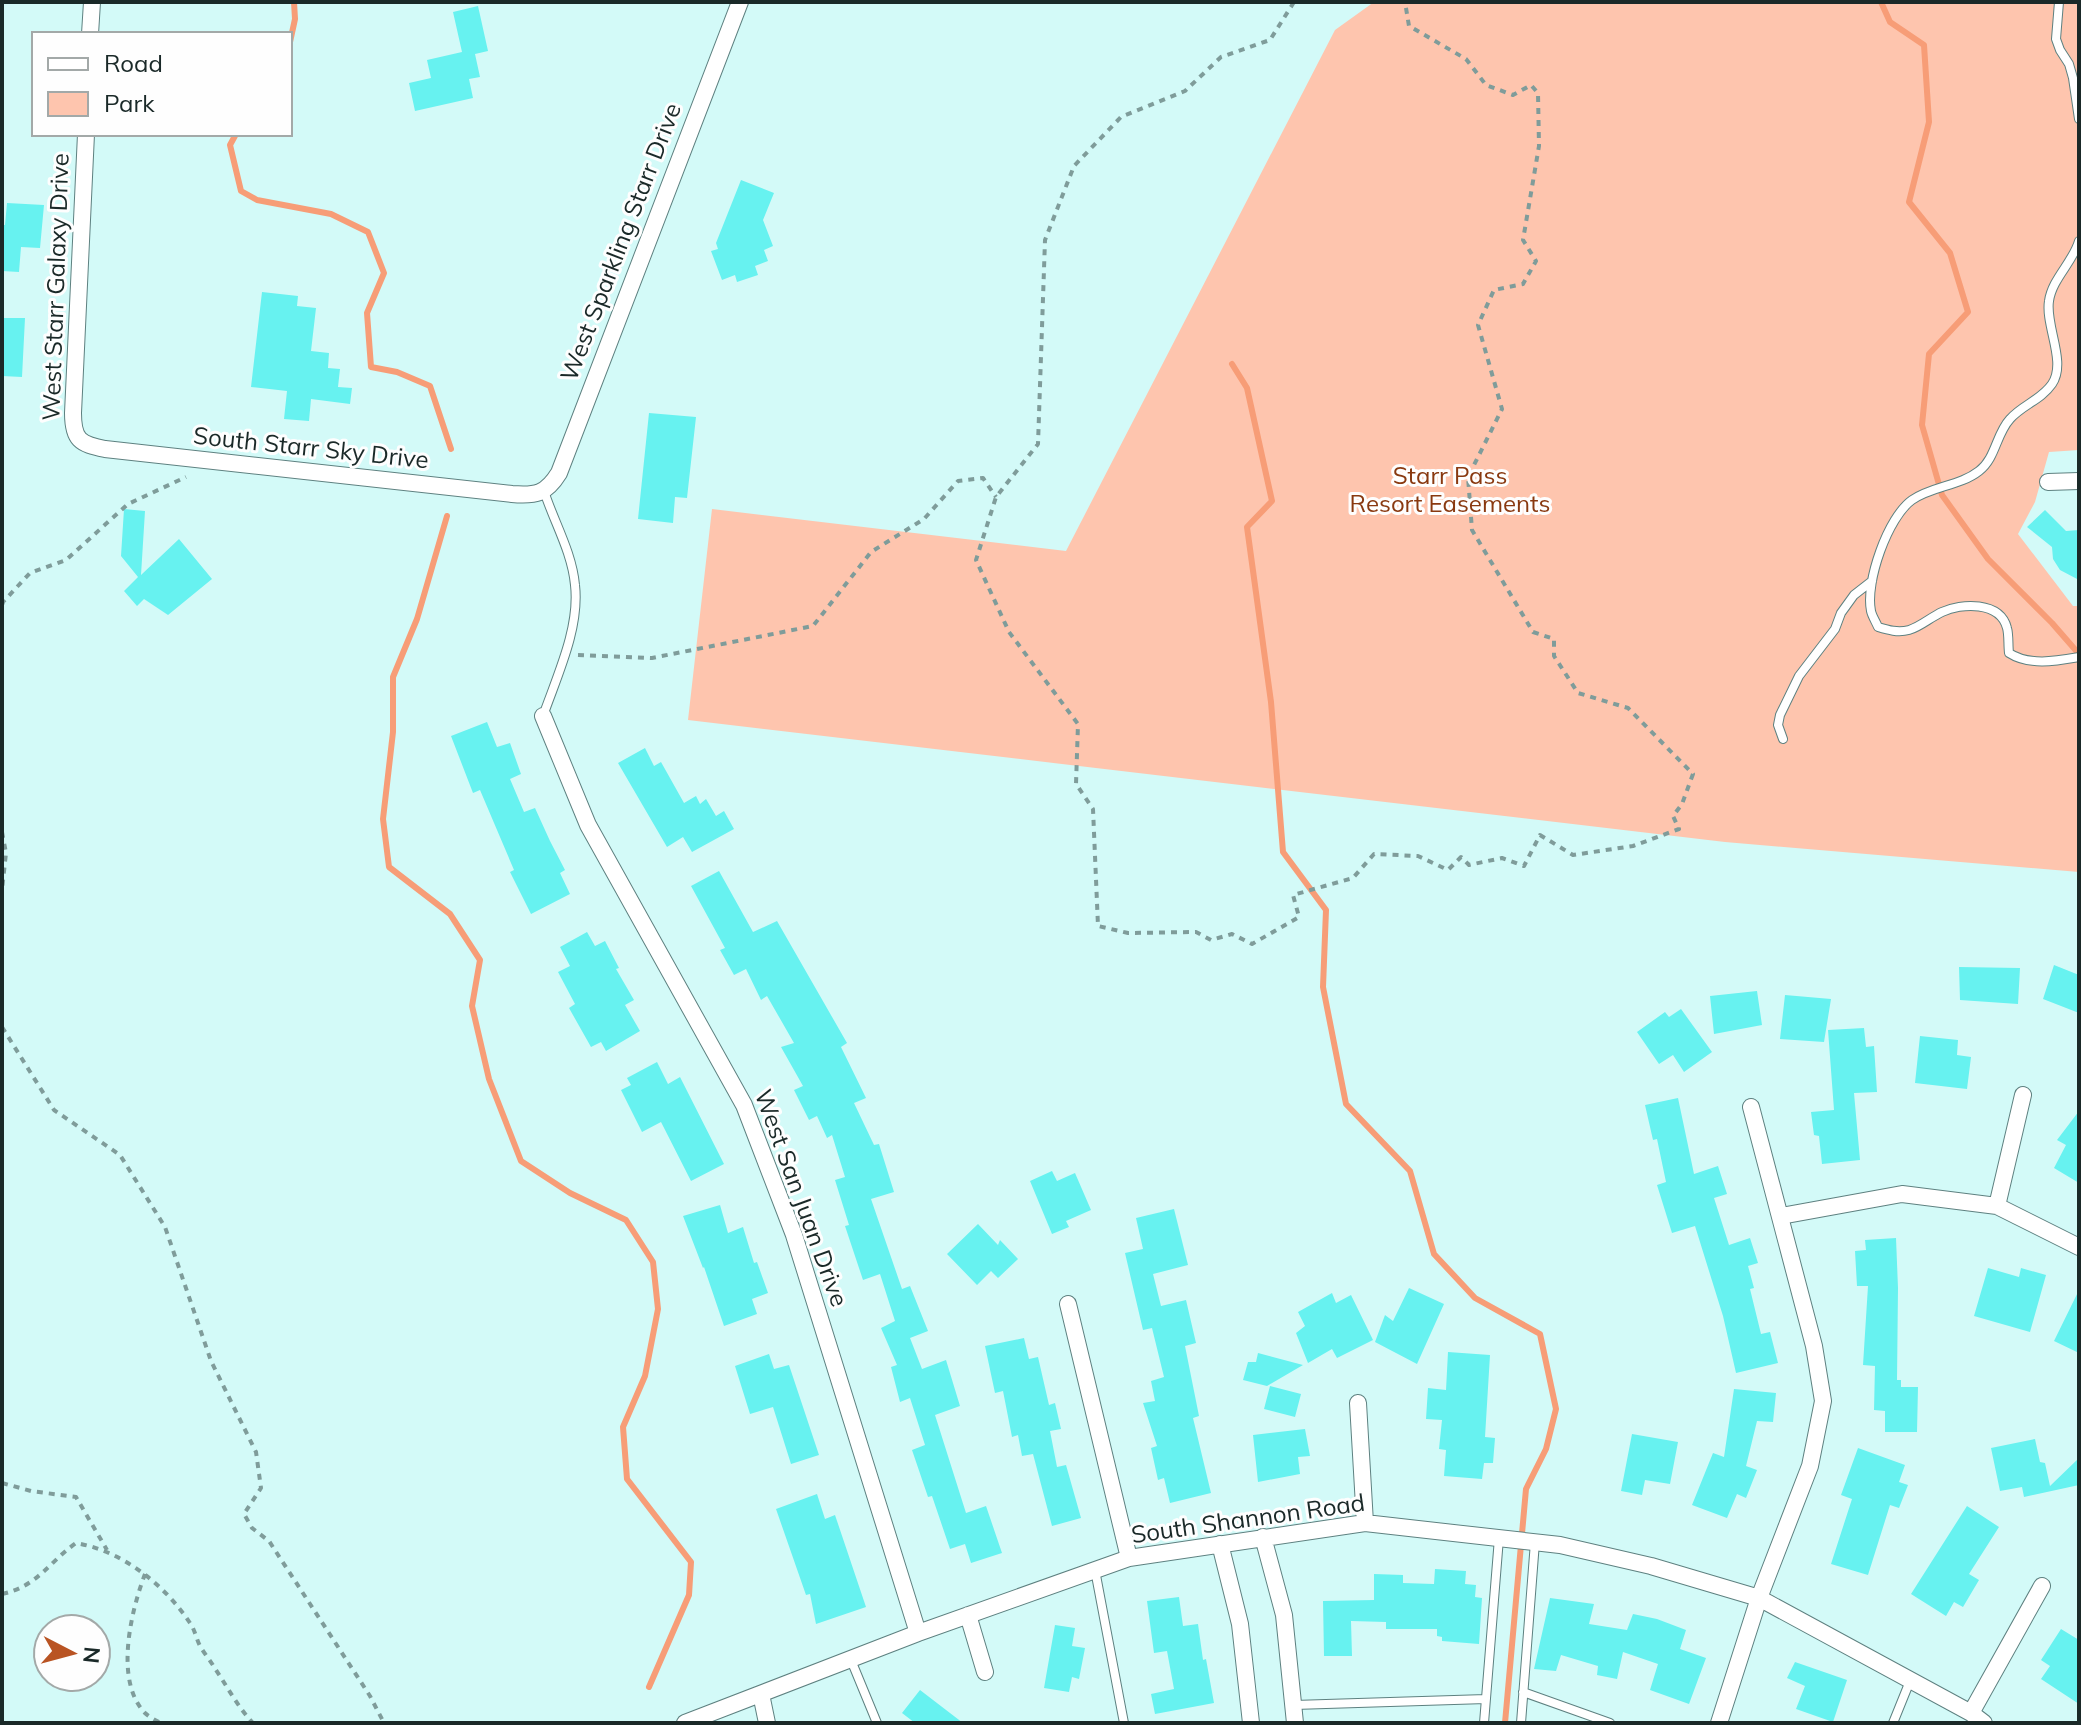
<svg xmlns="http://www.w3.org/2000/svg" width="2081" height="1725" font-family="Mulish,sans-serif">
  <style>
    .green { fill: #fec5ae }
    .lines { fill: none; stroke-linecap: round; stroke-linejoin: round }
    .stream { stroke: #f79d77; stroke-width: 6 }
    .building { fill: #67f2f0 }
    .service-casing { stroke: #5e8180; stroke-width: 10 }
    .minor-casing { stroke: #5e8180; stroke-width: 18 }
    .path { stroke: #7f9c9a; stroke-width: 4; stroke-dasharray: 6 6; stroke-linecap: butt }
    .service { stroke: #fff; stroke-width: 8 }
    .minor { stroke: #fff; stroke-width: 16 }
    .labels { text-anchor: middle; stroke-width: 6; stroke-linejoin: round; paint-order: stroke }
    .street-label { font-size: 24px; fill: #1a2928; stroke: #fefefe }
    .park-label { font-size: 24px; fill: #893910; stroke: #fefefe }
  </style>
  <rect width="100%" height="100%" fill="#d3faf8"/>
  <!-- green -->
  <path class="green" d="M 1374,2 L 2079,2 L 2079,450 L 2049,452 L 2035,502 L 2018,534 L 2073,606 L 2079,606 L 2079,872 L 1725,842 L 688,720 L 712,509 L 1066,551 L 1335,30 Z"/>
  <g class="lines">
    <!-- stream -->
    <path class="stream" d="M 1881,2 L 1890,22 L 1924,45 L 1929,122 L 1909,202 L 1950,253 L 1968,312 L 1929,354 L 1922,425 L 1942,495 L 1988,559 L 2052,623 L 2079,654
      M 290,42 L 295,19 L 294,2
      M 236,134 L 230,145 L 241,191 L 257,200 L 331,214 L 368,232 L 384,273 L 367,313 L 371,367 L 397,372 L 430,386 L 451,449
      M 1232,364 L 1247,388 L 1272,501 L 1247,527 L 1271,702 L 1283,852 L 1326,910 L 1323,987 L 1346,1104 L 1410,1171 L 1434,1254 L 1475,1298 L 1540,1334 L 1556,1409 L 1546,1449 L 1526,1489 L 1505,1723
      M 447,516 L 417,619 L 393,677 L 393,732 L 383,819 L 389,867 L 450,914 L 480,960 L 472,1006 L 489,1079 L 521,1161 L 570,1193 L 626,1220 L 653,1262 L 658,1309 L 645,1376 L 623,1427 L 627,1479 L 691,1562 L 689,1595 L 649,1687"/>
  </g>
  <!-- building -->
  <path class="building" d="M 478,6 L 488,51 L 475,54 L 480,77 L 469,79 L 473,98 L 415,111 L 409,83 L 431,78 L 427,60 L 462,52 L 453,12 Z
    M 741,180 L 774,193 L 763,220 L 773,246 L 764,250 L 768,261 L 755,266 L 758,275 L 737,282 L 735,275 L 722,280 L 711,251 L 718,249 L 716,243 Z
    M 7,203 L 44,205 L 40,248 L 21,247 L 19,272 L 2,271 L 2,225 L 5,225 Z
    M 262,292 L 298,296 L 297,306 L 316,308 L 311,351 L 329,353 L 328,368 L 340,369 L 338,387 L 352,388 L 350,404 L 311,399 L 309,421 L 284,419 L 287,391 L 251,387 Z
    M 2,318 L 25,318 L 22,377 L 2,376 Z
    M 649,413 L 696,417 L 687,498 L 675,497 L 673,523 L 638,519 Z
    M 124,509 L 145,511 L 141,575 L 179,539 L 212,579 L 168,615 L 144,599 L 137,606 L 124,591 L 138,577 L 121,556 Z
    M 2045,510 L 2066,531 L 2079,530 L 2079,580 L 2060,570 L 2053,559 L 2052,547 L 2027,527 Z
    M 487,722 L 497,747 L 510,743 L 521,774 L 510,779 L 524,812 L 535,808 L 550,841 L 565,870 L 560,873 L 570,894 L 531,914 L 510,872 L 514,870 L 480,790 L 473,793 L 451,736 Z
    M 645,748 L 654,766 L 661,762 L 684,803 L 696,796 L 700,804 L 706,799 L 716,816 L 724,811 L 734,829 L 692,852 L 683,837 L 667,847 L 618,763 Z
    M 719,871 L 753,932 L 777,921 L 847,1043 L 841,1047 L 866,1098 L 854,1103 L 874,1145 L 879,1144 L 894,1192 L 871,1199 L 902,1289 L 910,1286 L 928,1331 L 910,1338 L 922,1369 L 946,1360 L 960,1406 L 935,1415 L 966,1513 L 986,1506 L 1002,1553 L 971,1563 L 965,1544 L 950,1549 L 932,1496 L 928,1497 L 912,1450 L 925,1445 L 910,1398 L 900,1402 L 891,1367 L 897,1365 L 881,1328 L 895,1321 L 880,1274 L 863,1280 L 845,1226 L 849,1225 L 835,1180 L 845,1177 L 832,1135 L 827,1138 L 817,1116 L 809,1120 L 794,1090 L 803,1086 L 781,1047 L 794,1043 L 767,996 L 761,1000 L 746,969 L 734,975 L 720,950 L 725,948 L 691,886 Z
    M 587,932 L 595,946 L 605,941 L 619,968 L 616,969 L 634,1000 L 625,1005 L 640,1031 L 606,1051 L 601,1042 L 591,1047 L 569,1008 L 575,1004 L 558,972 L 570,966 L 560,947 Z
    M 2054,965 L 2079,975 L 2079,1013 L 2043,999 Z
    M 1959,967 L 2020,968 L 2018,1004 L 1960,1000 Z
    M 1757,991 L 1762,1025 L 1714,1034 L 1710,996 Z
    M 1785,995 L 1831,999 L 1824,1042 L 1780,1039 Z
    M 1681,1009 L 1712,1052 L 1684,1072 L 1673,1055 L 1659,1064 L 1637,1032 L 1665,1012 L 1669,1017 Z
    M 1864,1028 L 1866,1047 L 1874,1046 L 1877,1092 L 1854,1093 L 1860,1160 L 1822,1164 L 1819,1136 L 1814,1135 L 1811,1112 L 1834,1110 L 1828,1030 Z
    M 1920,1036 L 1958,1040 L 1957,1055 L 1971,1057 L 1967,1089 L 1915,1083 Z
    M 657,1062 L 668,1084 L 680,1077 L 724,1164 L 691,1181 L 661,1122 L 642,1132 L 621,1090 L 631,1085 L 627,1078 Z
    M 1678,1098 L 1694,1174 L 1718,1166 L 1727,1194 L 1714,1198 L 1729,1245 L 1750,1238 L 1758,1263 L 1748,1266 L 1754,1288 L 1750,1289 L 1761,1334 L 1770,1332 L 1778,1363 L 1736,1373 L 1723,1316 L 1695,1226 L 1672,1233 L 1657,1185 L 1666,1182 L 1657,1139 L 1653,1140 L 1645,1105 Z
    M 2079,1111 L 2079,1183 L 2054,1168 L 2066,1145 L 2057,1140 Z
    M 1052,1171 L 1057,1181 L 1075,1173 L 1091,1210 L 1066,1221 L 1069,1227 L 1052,1234 L 1030,1181 Z
    M 720,1205 L 728,1233 L 743,1227 L 754,1263 L 757,1262 L 768,1293 L 752,1299 L 757,1314 L 724,1326 L 704,1267 L 703,1268 L 683,1216 Z
    M 1174,1209 L 1188,1265 L 1153,1274 L 1161,1306 L 1186,1300 L 1196,1343 L 1185,1346 L 1199,1416 L 1193,1418 L 1211,1493 L 1170,1503 L 1164,1478 L 1158,1480 L 1151,1448 L 1157,1446 L 1143,1403 L 1155,1401 L 1151,1381 L 1164,1377 L 1152,1328 L 1143,1330 L 1125,1253 L 1143,1249 L 1136,1218 Z
    M 978,1224 L 998,1245 L 1000,1240 L 1018,1259 L 998,1278 L 991,1271 L 977,1285 L 947,1254 Z
    M 1896,1238 L 1898,1288 L 1897,1380 L 1901,1380 L 1901,1387 L 1918,1387 L 1917,1432 L 1885,1432 L 1885,1411 L 1874,1410 L 1875,1366 L 1863,1365 L 1868,1286 L 1857,1286 L 1855,1251 L 1866,1250 L 1865,1240 Z
    M 1988,1268 L 2019,1277 L 2021,1268 L 2046,1275 L 2030,1332 L 1974,1316 Z
    M 1409,1288 L 1444,1304 L 1417,1364 L 1375,1342 L 1385,1315 L 1393,1321 Z
    M 2079,1290 L 2079,1353 L 2054,1341 Z
    M 1332,1293 L 1336,1303 L 1351,1295 L 1373,1340 L 1337,1358 L 1332,1349 L 1308,1363 L 1296,1333 L 1305,1326 L 1298,1312 Z
    M 1024,1338 L 1029,1359 L 1038,1357 L 1049,1405 L 1055,1403 L 1061,1429 L 1050,1431 L 1057,1467 L 1066,1465 L 1081,1518 L 1052,1526 L 1033,1454 L 1022,1456 L 1018,1435 L 1012,1437 L 1003,1391 L 995,1393 L 985,1346 Z
    M 1448,1352 L 1490,1355 L 1485,1437 L 1495,1438 L 1493,1463 L 1484,1463 L 1482,1479 L 1444,1476 L 1446,1450 L 1439,1449 L 1442,1420 L 1426,1419 L 1428,1388 L 1446,1390 Z
    M 1258,1353 L 1303,1365 L 1267,1386 L 1243,1380 L 1248,1362 L 1256,1362 Z
    M 769,1354 L 774,1369 L 789,1365 L 819,1455 L 791,1464 L 773,1407 L 750,1414 L 735,1366 Z
    M 1270,1386 L 1301,1394 L 1295,1417 L 1264,1409 Z
    M 1734,1389 L 1776,1393 L 1773,1422 L 1757,1421 L 1746,1466 L 1757,1470 L 1746,1498 L 1737,1494 L 1727,1518 L 1692,1505 L 1713,1453 L 1724,1457 Z
    M 1305,1429 L 1310,1456 L 1298,1457 L 1300,1474 L 1258,1482 L 1253,1435 Z
    M 1632,1434 L 1678,1442 L 1670,1484 L 1645,1480 L 1642,1495 L 1621,1491 Z
    M 2035,1439 L 2040,1462 L 2045,1463 L 2050,1486 L 2079,1458 L 2079,1485 L 2024,1497 L 2022,1487 L 2000,1491 L 1991,1448 Z
    M 1858,1448 L 1905,1465 L 1899,1482 L 1908,1485 L 1899,1508 L 1890,1505 L 1868,1575 L 1831,1564 L 1852,1499 L 1841,1495 Z
    M 817,1494 L 825,1519 L 835,1515 L 866,1607 L 816,1624 L 810,1594 L 806,1595 L 776,1509 Z
    M 1967,1506 L 1999,1527 L 1969,1574 L 1979,1580 L 1963,1607 L 1954,1602 L 1946,1616 L 1911,1594 Z
    M 1435,1569 L 1466,1571 L 1465,1584 L 1476,1585 L 1475,1597 L 1482,1598 L 1479,1644 L 1442,1641 L 1442,1637 L 1437,1636 L 1437,1629 L 1386,1629 L 1386,1622 L 1351,1621 L 1352,1656 L 1324,1656 L 1323,1601 L 1374,1600 L 1374,1574 L 1403,1575 L 1403,1583 L 1434,1584 Z
    M 1179,1597 L 1183,1626 L 1198,1624 L 1203,1660 L 1206,1659 L 1214,1703 L 1155,1714 L 1151,1694 L 1174,1689 L 1167,1651 L 1154,1653 L 1147,1601 Z
    M 1550,1598 L 1594,1604 L 1589,1624 L 1627,1630 L 1633,1614 L 1657,1619 L 1686,1630 L 1680,1649 L 1706,1658 L 1689,1704 L 1650,1690 L 1658,1664 L 1623,1652 L 1617,1679 L 1597,1675 L 1598,1666 L 1561,1655 L 1556,1671 L 1534,1669 Z
    M 1055,1625 L 1075,1628 L 1072,1646 L 1085,1648 L 1079,1679 L 1072,1677 L 1069,1692 L 1044,1688 Z
    M 2061,1629 L 2079,1640 L 2079,1704 L 2041,1679 L 2050,1666 L 2041,1660 Z
    M 1795,1662 L 1847,1680 L 1833,1722 L 1796,1709 L 1805,1686 L 1787,1678 Z
    M 920,1690 L 963,1723 L 915,1723 L 902,1713 Z"/>
  <g class="lines">
    <!-- service casing -->
    <g class="service-casing">
      <path id="service" d="M 2059,2 L 2056,39 L 2060,50 L 2069,64 L 2073,78 L 2079,119
        M 2079,241 C 2073,262 2052,279 2049,301 C 2045,326 2067,362 2052,384 C 2041,400 2022,405 2010,419 C 1996,434 1996,458 1979,471 C 1960,486 1932,486 1912,500 C 1888,517 1865,582 1871,611 C 1872,616 1876,622 1878,627 C 1888,630 1898,633 1909,630 C 1920,627 1931,617 1942,612 C 1961,603 2000,601 2007,628 C 2009,635 2008,645 2009,653 C 2029,666 2056,661 2079,657
        M 543,716 C 557,676 580,628 575,585 C 572,552 554,522 544,491
        M 1783,739 L 1778,725 L 1780,715 L 1799,676 L 1835,629 L 1841,613 L 1854,595 L 1872,581
        M 1095,1570 L 1124,1723
        M 851,1660 L 877,1723
        M 1523,1692 L 1610,1723
        M 1294,1705 L 1486,1699
        M 1484,1723 L 1499,1538
        M 1521,1723 L 1535,1542
        M 1893,1723 L 1910,1681"/>
    </g>
    <!-- minor casing -->
    <g class="minor-casing">
      <path id="minor" d="M 90,34 L 92,2
        M 86,134 L 73,413 C 73,440 80,444 105,449 L 512,494 C 536,496 546,494 559,473 L 740,2
        M 2048,482 L 2079,481
        M 543,716 L 588,825 L 744,1105 L 794,1235 L 918,1633
        M 1997,1206 L 2023,1095
        M 1781,1216 L 1902,1194 L 1997,1206 L 2079,1247
        M 1068,1304 L 1129,1558
        M 1358,1403 L 1365,1523
        M 1263,1537 L 1284,1615 L 1295,1723
        M 1220,1544 L 1240,1624 L 1251,1723
        M 968,1615 L 985,1672
        M 761,1694 L 767,1723
        M 1971,1713 L 2042,1586
        M 685,1723 L 918,1633 L 1129,1558 L 1365,1523 L 1560,1545 L 1651,1566 L 1759,1598 L 1971,1713 L 1984,1723
        M 1719,1723 L 1759,1598 L 1810,1466 L 1823,1401 L 1814,1346 L 1751,1107"/>
    </g>
    <!-- path -->
    <path class="path" d="M 1294,2 L 1270,40 L 1221,57 L 1185,91 L 1121,117 L 1074,166 L 1045,240 L 1038,444 L 996,497 L 976,560 L 1009,632 L 1078,724 L 1076,784 L 1093,809 L 1098,926 L 1128,933 L 1196,932 L 1211,940 L 1232,934 L 1252,944 L 1299,917 L 1293,895 L 1353,878 L 1374,854 L 1418,856 L 1448,870 L 1461,857 L 1469,865 L 1502,858 L 1524,866 L 1540,835 L 1573,855 L 1633,846 L 1679,829 L 1673,816 L 1682,804 L 1693,774 L 1628,708 L 1578,693 L 1554,656 L 1554,639 L 1533,632 L 1472,530 L 1468,477 L 1502,409 L 1478,325 L 1494,290 L 1523,284 L 1536,261 L 1523,240 L 1539,146 L 1538,93 L 1531,85 L 1513,95 L 1486,85 L 1466,59 L 1409,26 L 1405,2
      M 2,605 L 3,602 L 30,573 L 66,560 L 128,504 L 186,477
      M 578,655 L 652,658 L 813,626 L 871,552 L 924,519 L 958,481 L 983,478 L 996,497
      M 2,832 L 6,853 L 2,890
      M 2,1027 L 54,1110 L 120,1155 L 165,1227 L 211,1361 L 256,1452 L 261,1488 L 244,1514 L 252,1528 L 269,1541 L 370,1696 L 384,1723
      M 2,1483 L 31,1491 L 76,1497 L 107,1550
      M 145,1574 C 131,1611 114,1681 145,1713 C 149,1717 155,1720 161,1723
      M 2,1594 C 38,1586 48,1563 76,1543 C 122,1551 164,1584 190,1623 C 195,1630 196,1638 200,1646 C 204,1653 210,1660 214,1667 C 227,1686 237,1706 253,1723"/>
    <!-- service -->
    <use href="#service" class="service"/>
    <!-- minor -->
    <use href="#minor" class="minor"/>
  </g>
  <g class="labels">
    <!-- street labels -->
    <g class="street-label">
      <text transform="translate(621 242) rotate(-69)" y="8">West Sparkling Starr Drive</text>
      <text transform="translate(56 287) rotate(-88)" y="8">West Starr Galaxy Drive</text>
      <text transform="translate(311 448) rotate(6)" y="8">South Starr Sky Drive</text>
      <text transform="translate(801 1198) rotate(70)" y="8">West San Juan Drive</text>
      <text transform="translate(1248 1519) rotate(-8)" y="8">South Shannon Road</text>
    </g>
    <!-- park labels -->
    <g class="park-label">
      <text x="1450" y="484">Starr Pass<tspan x="1450" dy="28">Resort Easements</tspan></text>
    </g>
  </g>
  <!-- border -->
  <rect width="2081" height="1725" fill="none" stroke="#1a2928" stroke-width="8"/>
  <!-- legend -->
  <rect x="32" y="32" width="260" height="104" fill="#fefefe" stroke="#a3a9a8" stroke-width="2"/>
  <rect x="48" y="58" width="40" height="12" fill="#ffffff" stroke="#a3a9a8" stroke-width="2"/>
  <text x="104" y="72" font-size="24" fill="#1a2928">Road</text>
  <rect x="48" y="92" width="40" height="24" fill="#fec5ae" stroke="#a3a9a8" stroke-width="2"/>
  <text x="104" y="112" font-size="24" fill="#1a2928">Park</text>
  <!-- north arrow -->
  <g transform="translate(72 1653) rotate(96)"><circle r="38" fill="#fefefe" stroke="#a3a9a8" stroke-width="2"/>
  <path d="M0-6L14 30L0 20L-14 30Z" fill="#b95423"/>
  <text y="-12" font-size="22" font-weight="bold" text-anchor="middle" fill="#1a2928">N</text>
  </g>
</svg>
